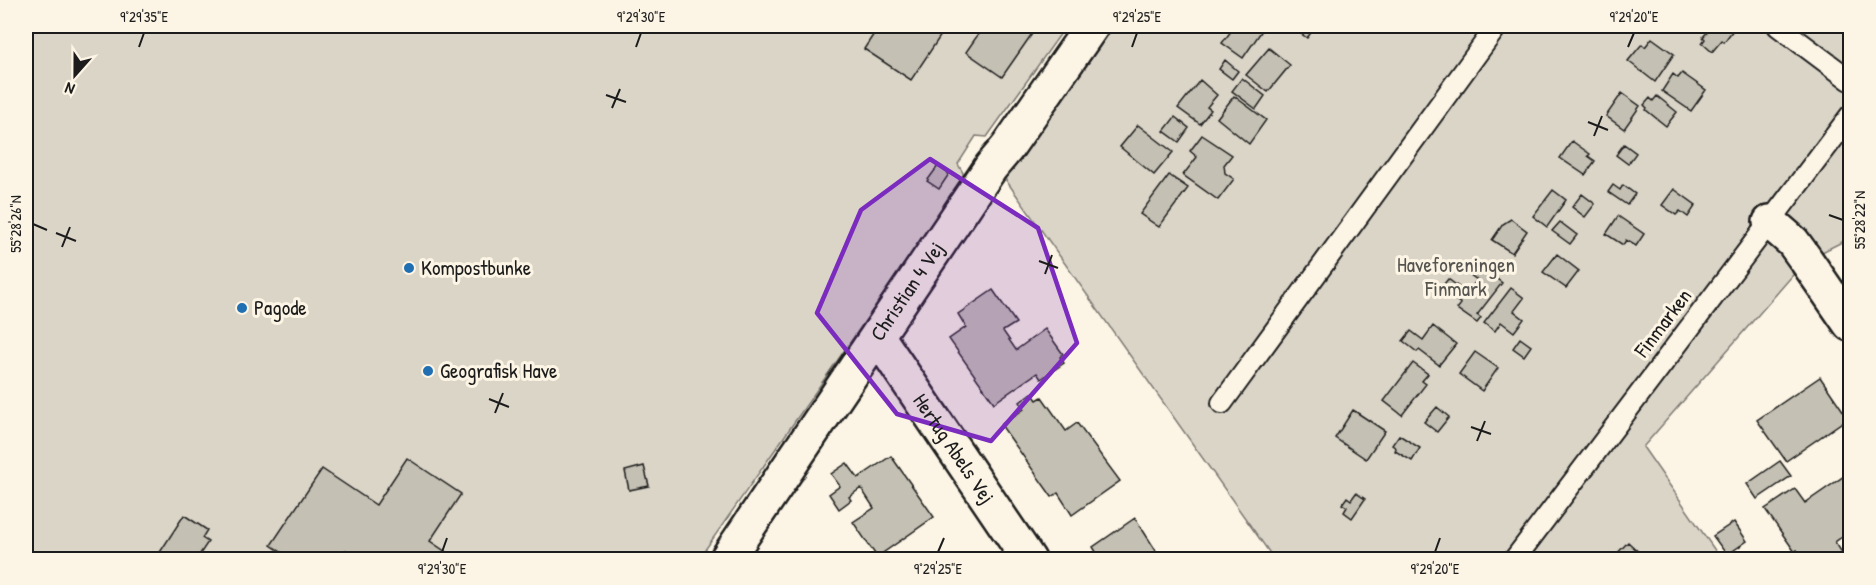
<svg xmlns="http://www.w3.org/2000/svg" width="1876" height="585" font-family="'Patrick Hand',sans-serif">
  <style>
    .green { fill: #dbd5c8; stroke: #7c7872; stroke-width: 1.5 }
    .building { fill: #c4c0b3; stroke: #1c1c1c; stroke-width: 1.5 }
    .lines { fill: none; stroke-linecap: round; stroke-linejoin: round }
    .service-casing { stroke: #1c1c1c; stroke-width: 24 }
    .minor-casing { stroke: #1c1c1c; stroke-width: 38 }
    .service { stroke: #fcf5e5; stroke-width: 20 }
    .minor { stroke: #fcf5e5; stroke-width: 33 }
    .marked { fill: #7b2cbf; fill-opacity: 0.2; stroke: #7b2cbf; stroke-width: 4.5; stroke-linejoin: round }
    .ticks { fill: none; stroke: #1c1c1c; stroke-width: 2 }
    .poi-dot { fill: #1f6fb2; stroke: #fcf5e5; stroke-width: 2 }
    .labels { text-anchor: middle; stroke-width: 6; stroke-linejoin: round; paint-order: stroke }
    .park-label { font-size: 21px; fill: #555450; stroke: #fcf5e5 }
    .poi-label { font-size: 21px; fill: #1c1c1c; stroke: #fcf5e5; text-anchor: start }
    .street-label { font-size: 21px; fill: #1c1c1c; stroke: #fcf5e5 }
    .neatline { fill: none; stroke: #1c1c1c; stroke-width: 2 }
    .ticks-label { font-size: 15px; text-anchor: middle; fill: #1c1c1c }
  </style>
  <rect width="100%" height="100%" fill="#fcf5e5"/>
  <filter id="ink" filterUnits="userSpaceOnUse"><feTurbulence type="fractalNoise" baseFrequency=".0167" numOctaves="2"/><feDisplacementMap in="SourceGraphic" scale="12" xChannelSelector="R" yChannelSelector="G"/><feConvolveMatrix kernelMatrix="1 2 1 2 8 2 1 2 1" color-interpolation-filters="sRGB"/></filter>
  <g filter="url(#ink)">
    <!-- green -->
    <path class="green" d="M 26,26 L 1066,26 L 987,137 L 976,136 L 958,164 L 963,173 L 962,182 L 698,560 L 26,559 Z
      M 1108,26 L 1850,26 L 1850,238 L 1806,260 L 1643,447 L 1721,559 L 1274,559 L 1003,176 Z"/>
    <!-- building -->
    <path class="building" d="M 879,26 L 933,26 L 943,32 L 911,80 L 864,49 Z
      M 984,26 L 1026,26 L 1034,31 L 1002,77 L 966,52 Z
      M 1235,26 L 1265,26 L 1243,58 L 1222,43 Z
      M 1290,26 L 1316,26 L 1307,38 Z
      M 1709,26 L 1736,26 L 1724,42 L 1722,40 L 1712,52 L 1702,43 L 1705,39 L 1703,37 L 1709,30 L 1707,28 Z
      M 1652,38 L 1674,54 L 1655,82 L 1628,61 L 1642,44 L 1645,47 Z
      M 1269,48 L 1290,65 L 1268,92 L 1246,75 Z
      M 1225,60 L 1238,71 L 1232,79 L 1219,69 Z
      M 1682,73 L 1706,90 L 1691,111 L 1662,91 L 1673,74 L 1678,78 Z
      M 1242,78 L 1265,96 L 1256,109 L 1232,91 Z
      M 1200,80 L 1217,95 L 1207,107 L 1211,110 L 1200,124 L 1178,108 Z
      M 1622,93 L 1640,106 L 1624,129 L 1606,116 Z
      M 1234,96 L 1266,120 L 1249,144 L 1217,118 Z
      M 1657,96 L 1677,112 L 1666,126 L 1646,110 L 1647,108 L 1644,105 L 1650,98 L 1653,101 Z
      M 1175,117 L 1189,128 L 1179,142 L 1164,131 Z
      M 1138,125 L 1173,152 L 1154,175 L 1120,147 Z
      M 1202,135 L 1232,155 L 1224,165 L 1225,173 L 1234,179 L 1218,200 L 1183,175 L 1197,157 L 1190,151 Z
      M 1572,141 L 1590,154 L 1588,156 L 1595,161 L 1585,175 L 1560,158 Z
      M 1624,144 L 1636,153 L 1628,164 L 1616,155 Z
      M 938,166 L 949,174 L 939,189 L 927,181 Z
      M 1169,175 L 1188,188 L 1159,227 L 1140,214 Z
      M 1613,185 L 1620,190 L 1623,185 L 1635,194 L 1627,205 L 1608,192 Z
      M 1674,189 L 1696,205 L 1688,217 L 1680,211 L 1676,215 L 1662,205 Z
      M 1553,190 L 1566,200 L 1547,227 L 1533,216 Z
      M 1582,194 L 1595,204 L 1585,217 L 1572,207 Z
      M 1618,216 L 1644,234 L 1636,246 L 1626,240 L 1623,245 L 1606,234 Z
      M 1511,219 L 1527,231 L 1512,253 L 1492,240 L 1503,224 Z
      M 1560,222 L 1577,235 L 1570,244 L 1552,231 Z
      M 1557,254 L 1579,271 L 1566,288 L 1543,272 Z
      M 1474,261 L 1502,283 L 1477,315 L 1481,318 L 1477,323 L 1457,309 L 1461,304 L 1440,289 L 1448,279 L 1467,293 L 1477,280 L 1466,272 Z
      M 1511,288 L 1524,298 L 1514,311 L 1524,319 L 1514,332 L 1501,322 L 1495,331 L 1484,323 Z
      M 993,290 L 1016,323 L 1003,331 L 1016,350 L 1045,329 L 1063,354 L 1060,357 L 1064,363 L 1041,379 L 1037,373 L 994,403 L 949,339 L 966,327 L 958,314 Z
      M 1433,326 L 1456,344 L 1439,365 L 1419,350 L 1417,352 L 1403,341 L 1411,331 L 1423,340 Z
      M 1520,338 L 1531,346 L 1524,356 L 1513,348 Z
      M 1475,352 L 1498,368 L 1482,391 L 1459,374 Z
      M 1413,363 L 1428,374 L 1422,381 L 1426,384 L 1402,415 L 1384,401 Z
      M 1820,377 L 1848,418 L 1786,461 L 1757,420 Z
      M 1032,393 L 1037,400 L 1042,397 L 1066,431 L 1077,423 L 1120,481 L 1072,515 L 1058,493 L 1052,497 L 1001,425 L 1024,409 L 1020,402 Z
      M 1437,407 L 1449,417 L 1437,432 L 1424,422 Z
      M 1353,410 L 1385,431 L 1366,459 L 1335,438 Z
      M 1399,435 L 1420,448 L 1412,461 L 1395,451 L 1396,448 L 1392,445 Z
      M 891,456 L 934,517 L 877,557 L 853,522 L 874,508 L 861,488 L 849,497 L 851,500 L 839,509 L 829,494 L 840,486 L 831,474 L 847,463 L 858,478 Z
      M 407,458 L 461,494 L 430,541 L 458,560 L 361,560 L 346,550 L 339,560 L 293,560 L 271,545 L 322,469 L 376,505 Z
      M 1780,461 L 1791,476 L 1757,499 L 1747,484 Z
      M 644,466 L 649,486 L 629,490 L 625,471 Z
      M 1850,472 L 1850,531 L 1835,542 L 1847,560 L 1803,560 L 1797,550 L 1795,552 L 1765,509 L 1795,489 L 1805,503 Z
      M 1356,493 L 1365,499 L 1352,518 L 1344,512 L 1347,507 L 1342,504 L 1347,497 L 1351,500 Z
      M 184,515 L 207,530 L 202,538 L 208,542 L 196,560 L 155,560 Z
      M 1135,518 L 1162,560 L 1101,560 L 1093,547 Z
      M 1734,522 L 1747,541 L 1727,555 L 1713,536 Z
      M 1628,542 L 1643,556 L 1640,560 L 1611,560 Z"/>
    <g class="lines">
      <!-- service casing -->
      <g class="service-casing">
        <path id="service" d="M 1778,26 L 1850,80
          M 1222,403 L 1497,26
          M 1514,560 L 1850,116"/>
      </g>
      <!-- minor casing -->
      <g class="minor-casing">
        <g id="minor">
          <path d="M 1770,222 L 1793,242 L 1806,260 L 1850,324"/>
          <path id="s1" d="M 878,337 L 1029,560"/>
          <path id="s2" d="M 726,560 L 991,167 L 1007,148 L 1092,26"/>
        </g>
      </g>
      <!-- service -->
      <use href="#service" class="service"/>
      <!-- minor -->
      <use href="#minor" class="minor"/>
    </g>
  </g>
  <!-- marked area -->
  <path class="marked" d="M 930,159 L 1038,228 L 1077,343 L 991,441 L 897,414 L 817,313 L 861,210 Z"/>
  <!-- ticks -->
  <path class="ticks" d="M 139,47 L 144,33M 636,47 L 641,33M 1132,47 L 1137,33M 1628,47 L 1634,33M 606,95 L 626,102M 612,108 L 620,89M 1588,122 L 1608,130M 1594,136 L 1602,116M 1829,215 L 1843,220M 33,224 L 47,230M 56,233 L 76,241M 62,247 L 70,227M 1039,261 L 1058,268M 1045,274 L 1052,255M 489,399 L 509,407M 495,413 L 503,393M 1471,427 L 1491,434M 1477,441 L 1485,421M 442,552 L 447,538M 938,552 L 944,538M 1435,552 L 1440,538"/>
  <!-- markers -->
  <g class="poi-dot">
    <circle cx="409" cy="268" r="6"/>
    <circle cx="242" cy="308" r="6"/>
    <circle cx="428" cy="371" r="6"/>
  </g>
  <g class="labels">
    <!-- park labels -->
    <g class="park-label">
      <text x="1456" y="272">Haveforeningen<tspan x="1456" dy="24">Finmark</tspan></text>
    </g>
    <!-- poi labels -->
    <g class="poi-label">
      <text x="421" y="275">Kompostbunke</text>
      <text x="254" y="315">Pagode</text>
      <text x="440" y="378">Geografisk Have</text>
    </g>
    <!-- street labels -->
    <g class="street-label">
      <text dy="7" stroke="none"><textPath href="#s2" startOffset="324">Christian 4 Vej</textPath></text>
      <text transform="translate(1663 323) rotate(-53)" y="7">Finmarken</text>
      <text dy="7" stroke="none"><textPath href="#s1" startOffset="135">Hertug Abels Vej</textPath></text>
    </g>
  </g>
  <!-- margin -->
  <rect width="1876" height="585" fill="none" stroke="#fcf5e5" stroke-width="66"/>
  <!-- north arrow -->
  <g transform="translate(75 75) rotate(201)" stroke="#fcf5e5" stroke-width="4.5" paint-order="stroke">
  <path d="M0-4.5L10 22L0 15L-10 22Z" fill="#1c1c1c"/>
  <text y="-9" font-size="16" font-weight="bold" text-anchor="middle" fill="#1c1c1c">N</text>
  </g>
  <rect x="33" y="33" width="1810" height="519" class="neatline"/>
  <g class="ticks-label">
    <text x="144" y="22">9°29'35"E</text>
    <text x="641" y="22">9°29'30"E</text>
    <text x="1137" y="22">9°29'25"E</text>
    <text x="1634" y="22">9°29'20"E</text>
    <text transform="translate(1860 220) rotate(-90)" y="5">55°28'22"N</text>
    <text transform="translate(16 224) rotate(-90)" y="5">55°28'26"N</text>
    <text x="442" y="574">9°29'30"E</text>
    <text x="938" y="574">9°29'25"E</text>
    <text x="1435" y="574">9°29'20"E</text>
  </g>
</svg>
